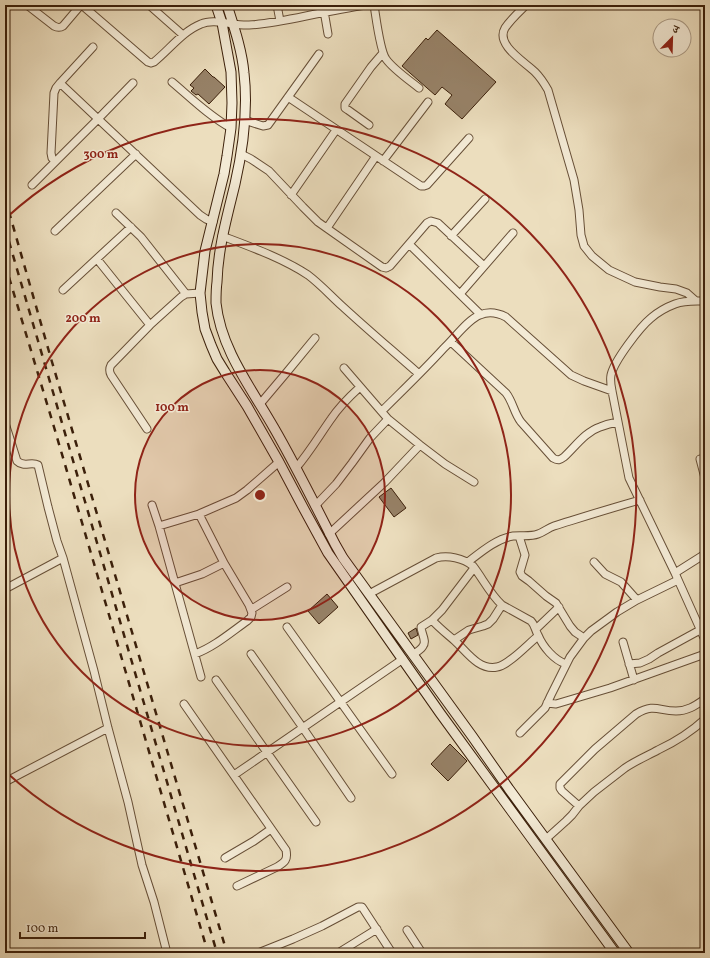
<svg xmlns="http://www.w3.org/2000/svg" width="710" height="958" font-family="Vollkorn,'Noto Serif Devanagari',serif">
  <style>
    .building { fill: #978268; stroke: #3b1f0a }
    .lines { fill: none; stroke-linecap: round; stroke-linejoin: round }
    .minor-casing { stroke: #674f37; stroke-width: 9 }
    .secondary-casing { stroke: #3b1f0a; stroke-width: 11 }
    .minor { stroke: #f3ead5; stroke-width: 7 }
    .secondary { stroke: #f3ead5; stroke-width: 9 }
    .rail { stroke: #3b1f0a; stroke-width: 2.5; stroke-dasharray: 7 7; stroke-linecap: butt }
    .ring { fill: none; stroke: #8f2418; stroke-width: 2 }
    .centre { fill: #8f2418; stroke: #f3ead5; stroke-width: 2 }
    .ring-label { font-size: 12px; text-anchor: middle; font-weight: bold; fill: #8f2418; stroke: #f3ead5; stroke-width: 3; stroke-linejoin: round; paint-order: stroke }
  </style>
  <rect width="100%" height="100%" fill="#ecdebe"/>
  <filter id="stains"><feTurbulence type="fractalNoise" baseFrequency=".005" numOctaves="4"/><feColorMatrix values="0 0 0 0 .2 0 0 0 0 .09 0 0 0 0 .02 0 0 0 .5 -.17"/></filter>
  <radialGradient id="worn" r=".72"><stop offset=".6" stop-color="#630" stop-opacity="0"/><stop offset="1" stop-color="#630" stop-opacity=".3"/></radialGradient>
  <!-- building -->
  <path class="building" d="M 437,30 L 496,82 L 462,119 L 445,104 L 452,95 L 442,87 L 435,95 L 402,66 L 426,38 L 428,40 Z
    M 205,69 L 213,77 L 214,77 L 225,87 L 209,104 L 198,94 L 196,95 L 191,91 L 194,88 L 190,85 Z
    M 391,488 L 406,508 L 394,517 L 379,497 Z
    M 327,594 L 338,607 L 319,624 L 308,611 Z
    M 416,628 L 418,635 L 411,639 L 408,633 Z
    M 450,744 L 467,761 L 448,781 L 431,764 Z"/>
  <g class="lines">
    <!-- minor casing -->
    <g class="minor-casing">
      <path id="minor" d="M 27,5 L 54,26 C 58,28 60,28 63,26 L 80,6 L 83,6 L 148,62 L 151,63 L 154,62 C 169,50 183,31 201,24 C 214,18 234,26 249,25 C 268,24 287,20 306,16 C 326,12 346,8 366,5
        M 149,5 L 183,35
        M 277,5 L 280,21
        M 323,5 L 328,34
        M 374,5 C 376,17 380,51 386,59 C 393,69 409,80 419,88
        M 526,5 C 519,12 511,19 505,28 C 495,45 525,62 535,72 C 540,77 544,83 548,90 L 574,180 L 579,210 L 581,235 L 584,246 L 592,256 L 609,270 L 635,282 L 660,287 L 676,289 L 687,293 L 696,301
        M 172,82 C 191,98 209,116 231,128
        M 60,83 L 200,215 L 206,219 L 213,222
        M 288,97 L 421,186 L 424,186 L 427,185 L 469,138
        M 244,120 L 263,126 L 268,125 L 319,54
        M 369,125 L 348,110 L 345,108 L 345,104 L 371,67 L 383,53
        M 241,154 L 251,159 L 269,171 L 303,207 L 318,222 L 382,267 L 386,268 L 390,266 L 427,223 L 431,221 L 438,223 L 484,266
        M 383,161 L 428,102
        M 55,162 L 52,158 L 51,153 L 54,93 L 56,88 L 60,83 L 93,47
        M 32,185 L 98,119 L 133,83
        M 291,195 L 336,130
        M 116,213 L 141,237 L 186,294
        M 327,228 L 376,156
        M 55,231 L 136,154
        M 222,236 C 251,247 282,258 308,275 C 320,284 330,295 342,306 C 367,329 393,351 419,374
        M 451,236 L 485,199
        M 409,244 L 480,314
        M 97,259 L 150,325
        M 63,290 L 131,227
        M 460,294 L 513,233
        M 705,301 C 695,301 685,300 675,304 C 667,307 658,312 651,318 C 640,327 614,361 611,375 C 610,380 611,386 612,391 L 629,478 L 675,573 L 705,640
        M 451,342 L 506,393 C 513,402 514,413 521,422 L 553,458 C 558,461 560,460 564,457 C 575,447 585,432 600,427 C 605,425 612,423 618,422
        M 344,368 L 388,419 L 420,445 L 445,464 L 474,482
        M 260,404 L 287,372 L 315,338
        M 382,411 C 403,390 424,370 444,348 C 454,339 468,319 480,315 C 489,311 498,313 506,317 L 571,375 L 584,381 L 612,391
        M 5,423 L 17,461 C 24,468 31,461 38,465 L 48,507 L 57,541 L 63,558 L 94,671 L 108,728 L 128,802 L 142,865 L 154,902 L 167,953
        M 147,429 L 111,375 C 109,371 109,369 111,365 L 150,325 L 181,297 L 186,294 L 200,293
        M 700,459 L 705,478
        M 296,468 C 309,453 319,436 331,419 C 339,407 349,397 360,387
        M 152,505 L 159,526 L 201,677
        M 315,506 L 336,484 L 352,463 L 370,438 L 388,419
        M 159,526 L 199,514 L 236,498 L 247,490 L 279,462
        M 329,534 L 385,482 L 420,445
        M 519,536 L 525,555 L 520,572 L 522,576 L 529,581 L 546,596 L 556,603 L 570,626 L 575,632 L 584,638
        M 468,562 C 481,552 496,539 513,536 C 521,535 530,537 538,534 C 544,532 548,528 554,526 C 583,517 611,508 640,500
        M 594,562 L 605,574 L 621,582 L 637,600
        M 675,573 L 705,554
        M 175,583 L 202,574 L 224,563
        M 5,589 L 63,558
        M 369,594 L 436,558 C 448,555 463,558 473,566 C 483,579 490,594 502,605 L 531,621 C 535,625 535,630 538,635 C 543,647 554,660 566,664
        M 252,609 L 287,587
        M 432,620 C 439,628 447,634 455,641 C 466,651 479,671 497,667 C 509,665 528,644 538,636
        M 287,627 L 392,774
        M 536,629 L 559,607
        M 454,640 L 469,630 L 483,626 L 488,624 L 493,619 L 502,605
        M 623,642 L 634,680
        M 195,654 C 214,647 230,633 247,621 L 251,617 L 252,613 L 249,605 L 224,563 L 199,514
        M 251,654 L 303,728 L 351,798
        M 413,655 C 416,652 421,650 423,646 C 427,641 421,633 421,627 L 432,620 L 442,610 L 474,568
        M 629,664 L 640,663 L 649,659 L 658,653 L 700,630
        M 216,680 L 316,822
        M 547,703 L 556,704 L 610,688 L 705,654
        M 184,704 L 286,850 C 288,860 285,862 277,867 L 237,886
        M 520,733 L 545,708 L 551,695 L 570,657 L 584,638 L 591,631 L 617,612 L 637,600 L 678,580
        M 234,775 L 403,659
        M 5,782 L 108,728
        M 579,806 L 562,791 L 560,788 L 560,784 L 595,749 L 636,714 C 655,703 658,711 676,711 C 688,711 696,705 705,699
        M 546,839 L 566,821 L 572,815 L 579,806 L 594,792 L 625,768 C 635,761 647,756 658,750 C 675,742 691,732 705,719
        M 225,858 L 254,841 L 271,829
        M 407,930 L 422,953
        M 258,953 L 293,939 L 322,926 L 358,907 L 362,907 L 364,910 L 392,953
        M 338,953 L 377,929"/>
    </g>
    <!-- secondary casing -->
    <g class="secondary-casing">
      <path id="secondary" d="M 216,5 L 222,23 L 231,72 L 232,103 L 231,128 L 227,156 L 224,174 L 205,251 L 200,293 L 202,312 L 205,329 L 211,345 L 217,359 L 225,372 L 247,406 L 279,462 L 305,511 L 328,553 L 440,713 L 615,953
        M 227,5 C 234,27 242,50 244,73 C 248,108 243,149 235,184 C 227,217 218,248 217,282 C 216,289 216,296 216,303 C 221,350 252,389 274,428 C 296,466 315,505 335,544 L 343,558 L 472,736 L 509,789 L 629,953"/>
    </g>
    <!-- minor -->
    <use href="#minor" class="minor"/>
    <!-- secondary -->
    <use href="#secondary" class="secondary"/>
    <!-- rail -->
    <path class="rail" d="M 5,198 L 52,362 L 227,953
      M 5,228 L 217,953
      M 5,264 L 54,427 L 208,953"/>
  </g>
  <!-- distance rings -->
  <circle cx="260" cy="495" r="125" fill="#8f2418" fill-opacity=".12"/>
  <g class="ring">
    <circle cx="260" cy="495" r="125"/>
    <circle cx="260" cy="495" r="251"/>
    <path d="M6 218A376 376 0 1 1 6 772"/>
  </g>
  <circle cx="260" cy="495" r="6" class="centre"/>
  <g class="ring-label">
    <text x="101" y="158">300 m</text>
    <text x="83" y="322">200 m</text>
    <text x="172" y="411">100 m</text>
  </g>
  <!-- margin -->
  <rect width="710" height="958" fill="none" stroke="#ecdebe" stroke-width="20"/>
  <rect x="6" y="6" width="698" height="946" fill="none" stroke="#3b1f0a" stroke-width="2"/>
  <rect x="10" y="10" width="690" height="938" fill="none" stroke="#3b1f0a"/>
  <!-- north arrow -->
  <g transform="translate(672 38) rotate(23)"><circle r="19" fill="#f3ead5" stroke="#a99984"/>
  <path d="M0-3L7 15L0 10L-7 15Z" fill="#8f2418"/>
  <text y="-6" font-size="11" font-weight="bold" text-anchor="middle" fill="#3b1f0a">उ</text>
  </g>
  <!-- scale -->
  <path d="M20 932v6h125v-6" fill="none" stroke="#3b1f0a" stroke-width="2"/>
  <text x="26" y="932" font-size="12" fill="#3b1f0a" stroke="#f3ead5" stroke-width="3" paint-order="stroke">100 m</text>
  <rect width="100%" height="100%" filter="url(#stains)"/>
  <rect width="100%" height="100%" fill="url(#worn)"/>
</svg>
